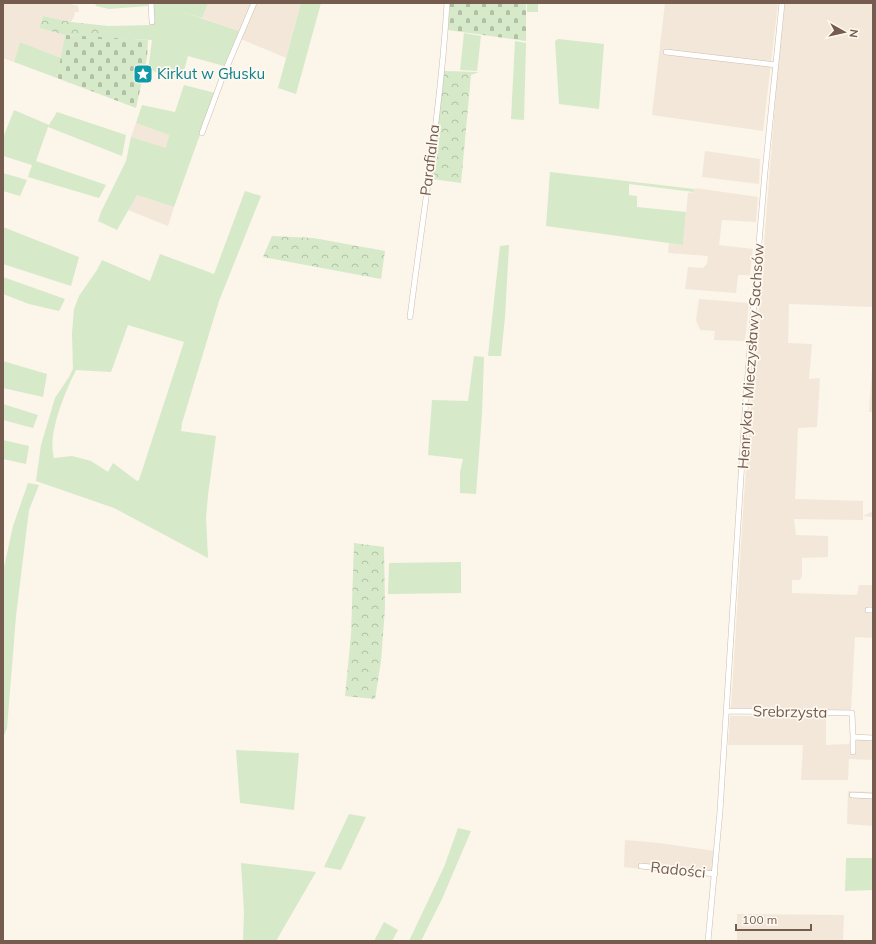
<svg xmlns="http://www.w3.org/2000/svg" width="876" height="944" font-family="Mulish,sans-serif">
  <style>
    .residential { fill: #f3e7d9 }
    .green { fill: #d6e9c8; fill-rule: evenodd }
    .forest { fill: url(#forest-crowns) }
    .cemetery { fill: url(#cemetery-stones) }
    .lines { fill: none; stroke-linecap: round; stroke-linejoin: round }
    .minor-casing { stroke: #cdbdb0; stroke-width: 6 }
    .minor { stroke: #fff; stroke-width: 5 }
    .labels { text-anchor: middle; stroke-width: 3.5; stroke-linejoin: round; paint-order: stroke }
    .culture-label { font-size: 15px; fill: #0d838f; stroke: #fef9f0; text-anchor: start }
    .street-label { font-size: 15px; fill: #755c4e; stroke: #fef9f0 }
  </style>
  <defs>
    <pattern id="forest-crowns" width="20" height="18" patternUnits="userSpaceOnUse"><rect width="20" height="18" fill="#d6e9c8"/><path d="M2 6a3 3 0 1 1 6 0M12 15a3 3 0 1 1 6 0" fill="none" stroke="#b2c0a5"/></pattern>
    <pattern id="cemetery-stones" width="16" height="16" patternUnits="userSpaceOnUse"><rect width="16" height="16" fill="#d6e9c8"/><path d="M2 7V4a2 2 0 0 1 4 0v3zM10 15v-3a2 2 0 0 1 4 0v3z" fill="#b2c0a5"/></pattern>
  </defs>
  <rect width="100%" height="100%" fill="#fcf5ea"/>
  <!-- residential -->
  <path class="residential" d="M 3,3 L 67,3 L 78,6 L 79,12 L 75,12 L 74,17 L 71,22 L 43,16 L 39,28 L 65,35 L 61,58 L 20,42 L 14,62 L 3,58 Z
    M 207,3 L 251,3 L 239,31 L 202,18 L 208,4 Z
    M 257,3 L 301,3 L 286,58 L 241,39 Z
    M 665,3 L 778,3 L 763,131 L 652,115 Z
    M 785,3 L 873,3 L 873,307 L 789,304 L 788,343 L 812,344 L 809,379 L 820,378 L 817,427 L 798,428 L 795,499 L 863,501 L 863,516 L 873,511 L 873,517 L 863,516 L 863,520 L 794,519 L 796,535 L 828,536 L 828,557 L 802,558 L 802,576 L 800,580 L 792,580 L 792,593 L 857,595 L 859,585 L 873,585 L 873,638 L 855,637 L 851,710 L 731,708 L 744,497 L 778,66 Z
    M 136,123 L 169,135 L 166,149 L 131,137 Z
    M 705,151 L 760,159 L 759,184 L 702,177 Z
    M 695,188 L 758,197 L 756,222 L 722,220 L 719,245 L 753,249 L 750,275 L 738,275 L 736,293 L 685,289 L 688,267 L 703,268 L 707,264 L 708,256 L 668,253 L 669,243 L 683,245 L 688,193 L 694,192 Z
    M 137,195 L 174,207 L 168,226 L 128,210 Z
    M 699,299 L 749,303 L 745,341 L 714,340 L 715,331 L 700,330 L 696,320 Z
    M 872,367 L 873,367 L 873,412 L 869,412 Z
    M 730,716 L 826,716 L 826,745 L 849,744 L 850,739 L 873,739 L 873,760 L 849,759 L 848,780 L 801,780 L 803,745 L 728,745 Z
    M 848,791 L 873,792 L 873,826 L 847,824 Z
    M 625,840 L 659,843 L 715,851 L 713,873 L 676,869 L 675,873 L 624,867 Z
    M 737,914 L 844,915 L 843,941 L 737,941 Z"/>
  <!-- green -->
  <path class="green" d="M 95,3 L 148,3 L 148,6 L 109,9 L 96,6 Z
    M 154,3 L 207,3 L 208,4 L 202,18 L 177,10 L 239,31 L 224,66 L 188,56 L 182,78 L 148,70 L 152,40 L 108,38 L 108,26 L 154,25 Z
    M 301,3 L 321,3 L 296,94 L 278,88 Z
    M 527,3 L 538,3 L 538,12 L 527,12 Z
    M 464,33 L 481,36 L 477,71 L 460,70 Z
    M 558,39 L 604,44 L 599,109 L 559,104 L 555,41 Z
    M 515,41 L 526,43 L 524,120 L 511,119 Z
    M 20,42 L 61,58 L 57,78 L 14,62 Z
    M 184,85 L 215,93 L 174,207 L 137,195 L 117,230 L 98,221 L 101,212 L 126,161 L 131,137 L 166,148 L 169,135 L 136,123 L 142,105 L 175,112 Z
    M 14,110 L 49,125 L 57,112 L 126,135 L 122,156 L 48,127 L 36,161 L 106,185 L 99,198 L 28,177 L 32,165 L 3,156 L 3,138 Z
    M 550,172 L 694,189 L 694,192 L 629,184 L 629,195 L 637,196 L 637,207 L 686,212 L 683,245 L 546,226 Z
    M 3,173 L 27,180 L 20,196 L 3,191 Z
    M 245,191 L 261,196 L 219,301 L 182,423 L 181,431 L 216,436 L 208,495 L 206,518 L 208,558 L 114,508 L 36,481 L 41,445 L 55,398 L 69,377 L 73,369 L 72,333 L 74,309 L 79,296 L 97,270 L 102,260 L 150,281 L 160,254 L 214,274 ZM 128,325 L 184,342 L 139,480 L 137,481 L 113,463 L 108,472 L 91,461 L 72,456 L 54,458 C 47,434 65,392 76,370 L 111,372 Z
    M 3,227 L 79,257 L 71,286 L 3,264 Z
    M 509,245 L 505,317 L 501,356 L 488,356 L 500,246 Z
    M 3,277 L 65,299 L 59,311 L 29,304 L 3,294 Z
    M 474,356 L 484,357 L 482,414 L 476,494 L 460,493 L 460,472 L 463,459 L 428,455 L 432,400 L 468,401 Z
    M 3,361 L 47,374 L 43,397 L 3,388 Z
    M 3,404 L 38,415 L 33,428 L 3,420 Z
    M 3,440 L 29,446 L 26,464 L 3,459 Z
    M 28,483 L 39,485 L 29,510 L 16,616 L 7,728 L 3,738 L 3,572 L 13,526 Z
    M 461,562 L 461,593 L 388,594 L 389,563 Z
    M 236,750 L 299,753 L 294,810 L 240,803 Z
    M 349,814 L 366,817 L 341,870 L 324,867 Z
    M 458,828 L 471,831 L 442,899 L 421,941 L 409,941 L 444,867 Z
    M 846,858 L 873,858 L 873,890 L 845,891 Z
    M 241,863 L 316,872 L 276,941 L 243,941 L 244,912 Z
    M 384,922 L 398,930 L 392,941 L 374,941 Z"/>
  <!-- forest -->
  <path class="forest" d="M 43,16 L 71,22 L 108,26 L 108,38 L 65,35 L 39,28 Z
    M 444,71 L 479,72 L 471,75 L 461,183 L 432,179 Z
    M 272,236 L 313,238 L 385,251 L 381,279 L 263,257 Z
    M 354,543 L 384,547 L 385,608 L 381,661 L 375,699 L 345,696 L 351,635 Z"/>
  <!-- cemetery -->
  <path class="cemetery" d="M 450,3 L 526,3 L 526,41 L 448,30 Z
    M 65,35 L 148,40 L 147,58 L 136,108 L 57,78 Z"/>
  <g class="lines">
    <!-- minor casing -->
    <g class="minor-casing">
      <path id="minor" d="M 151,3 L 152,22
        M 666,52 L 776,65
        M 202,133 L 223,76 L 254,3
        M 410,317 C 423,213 441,108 447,3
        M 868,610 L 873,610
        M 727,711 L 852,713 L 853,737 L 873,738
        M 853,752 L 853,737
        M 852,795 L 873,796
        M 641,866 L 715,874
        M 708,941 L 720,811 L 746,397 L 765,172 L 782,3"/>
    </g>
    <!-- minor -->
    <use href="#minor" class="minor"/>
  </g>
  <!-- icons -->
  <defs>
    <g id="sight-square" transform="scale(1)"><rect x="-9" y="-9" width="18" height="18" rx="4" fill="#0f9aa8" stroke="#fef9f0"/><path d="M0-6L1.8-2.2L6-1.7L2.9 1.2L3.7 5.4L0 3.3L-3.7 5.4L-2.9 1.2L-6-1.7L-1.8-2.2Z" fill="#fff"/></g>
  </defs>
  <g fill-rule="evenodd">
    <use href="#sight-square" x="143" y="74"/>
  </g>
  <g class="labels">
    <!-- culture labels -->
    <g class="culture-label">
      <text x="157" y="79">Kirkut w Głusku</text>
    </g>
    <!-- street labels -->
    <g class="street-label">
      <text transform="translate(430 160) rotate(-83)" y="5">Parafialna</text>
      <text transform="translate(751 356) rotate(-86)" y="5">Henryka i Mieczysławy Sachsów</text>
      <text transform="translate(790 712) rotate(1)" y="5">Srebrzysta</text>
      <text transform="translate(678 870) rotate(6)" y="5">Radości</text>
    </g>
  </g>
  <!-- border -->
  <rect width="876" height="944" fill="none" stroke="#755c4e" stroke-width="8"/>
  <!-- north arrow -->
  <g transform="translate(844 32) rotate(98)" stroke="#fef9f0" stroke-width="3" paint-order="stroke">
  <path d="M0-3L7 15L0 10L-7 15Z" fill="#755c4e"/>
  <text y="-6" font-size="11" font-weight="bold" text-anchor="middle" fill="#755c4e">N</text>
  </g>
  <!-- scale -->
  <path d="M736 924v6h75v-6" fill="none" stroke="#755c4e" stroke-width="2"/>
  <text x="742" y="924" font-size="12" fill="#755c4e" stroke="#fef9f0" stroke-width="3" paint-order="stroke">100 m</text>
</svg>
